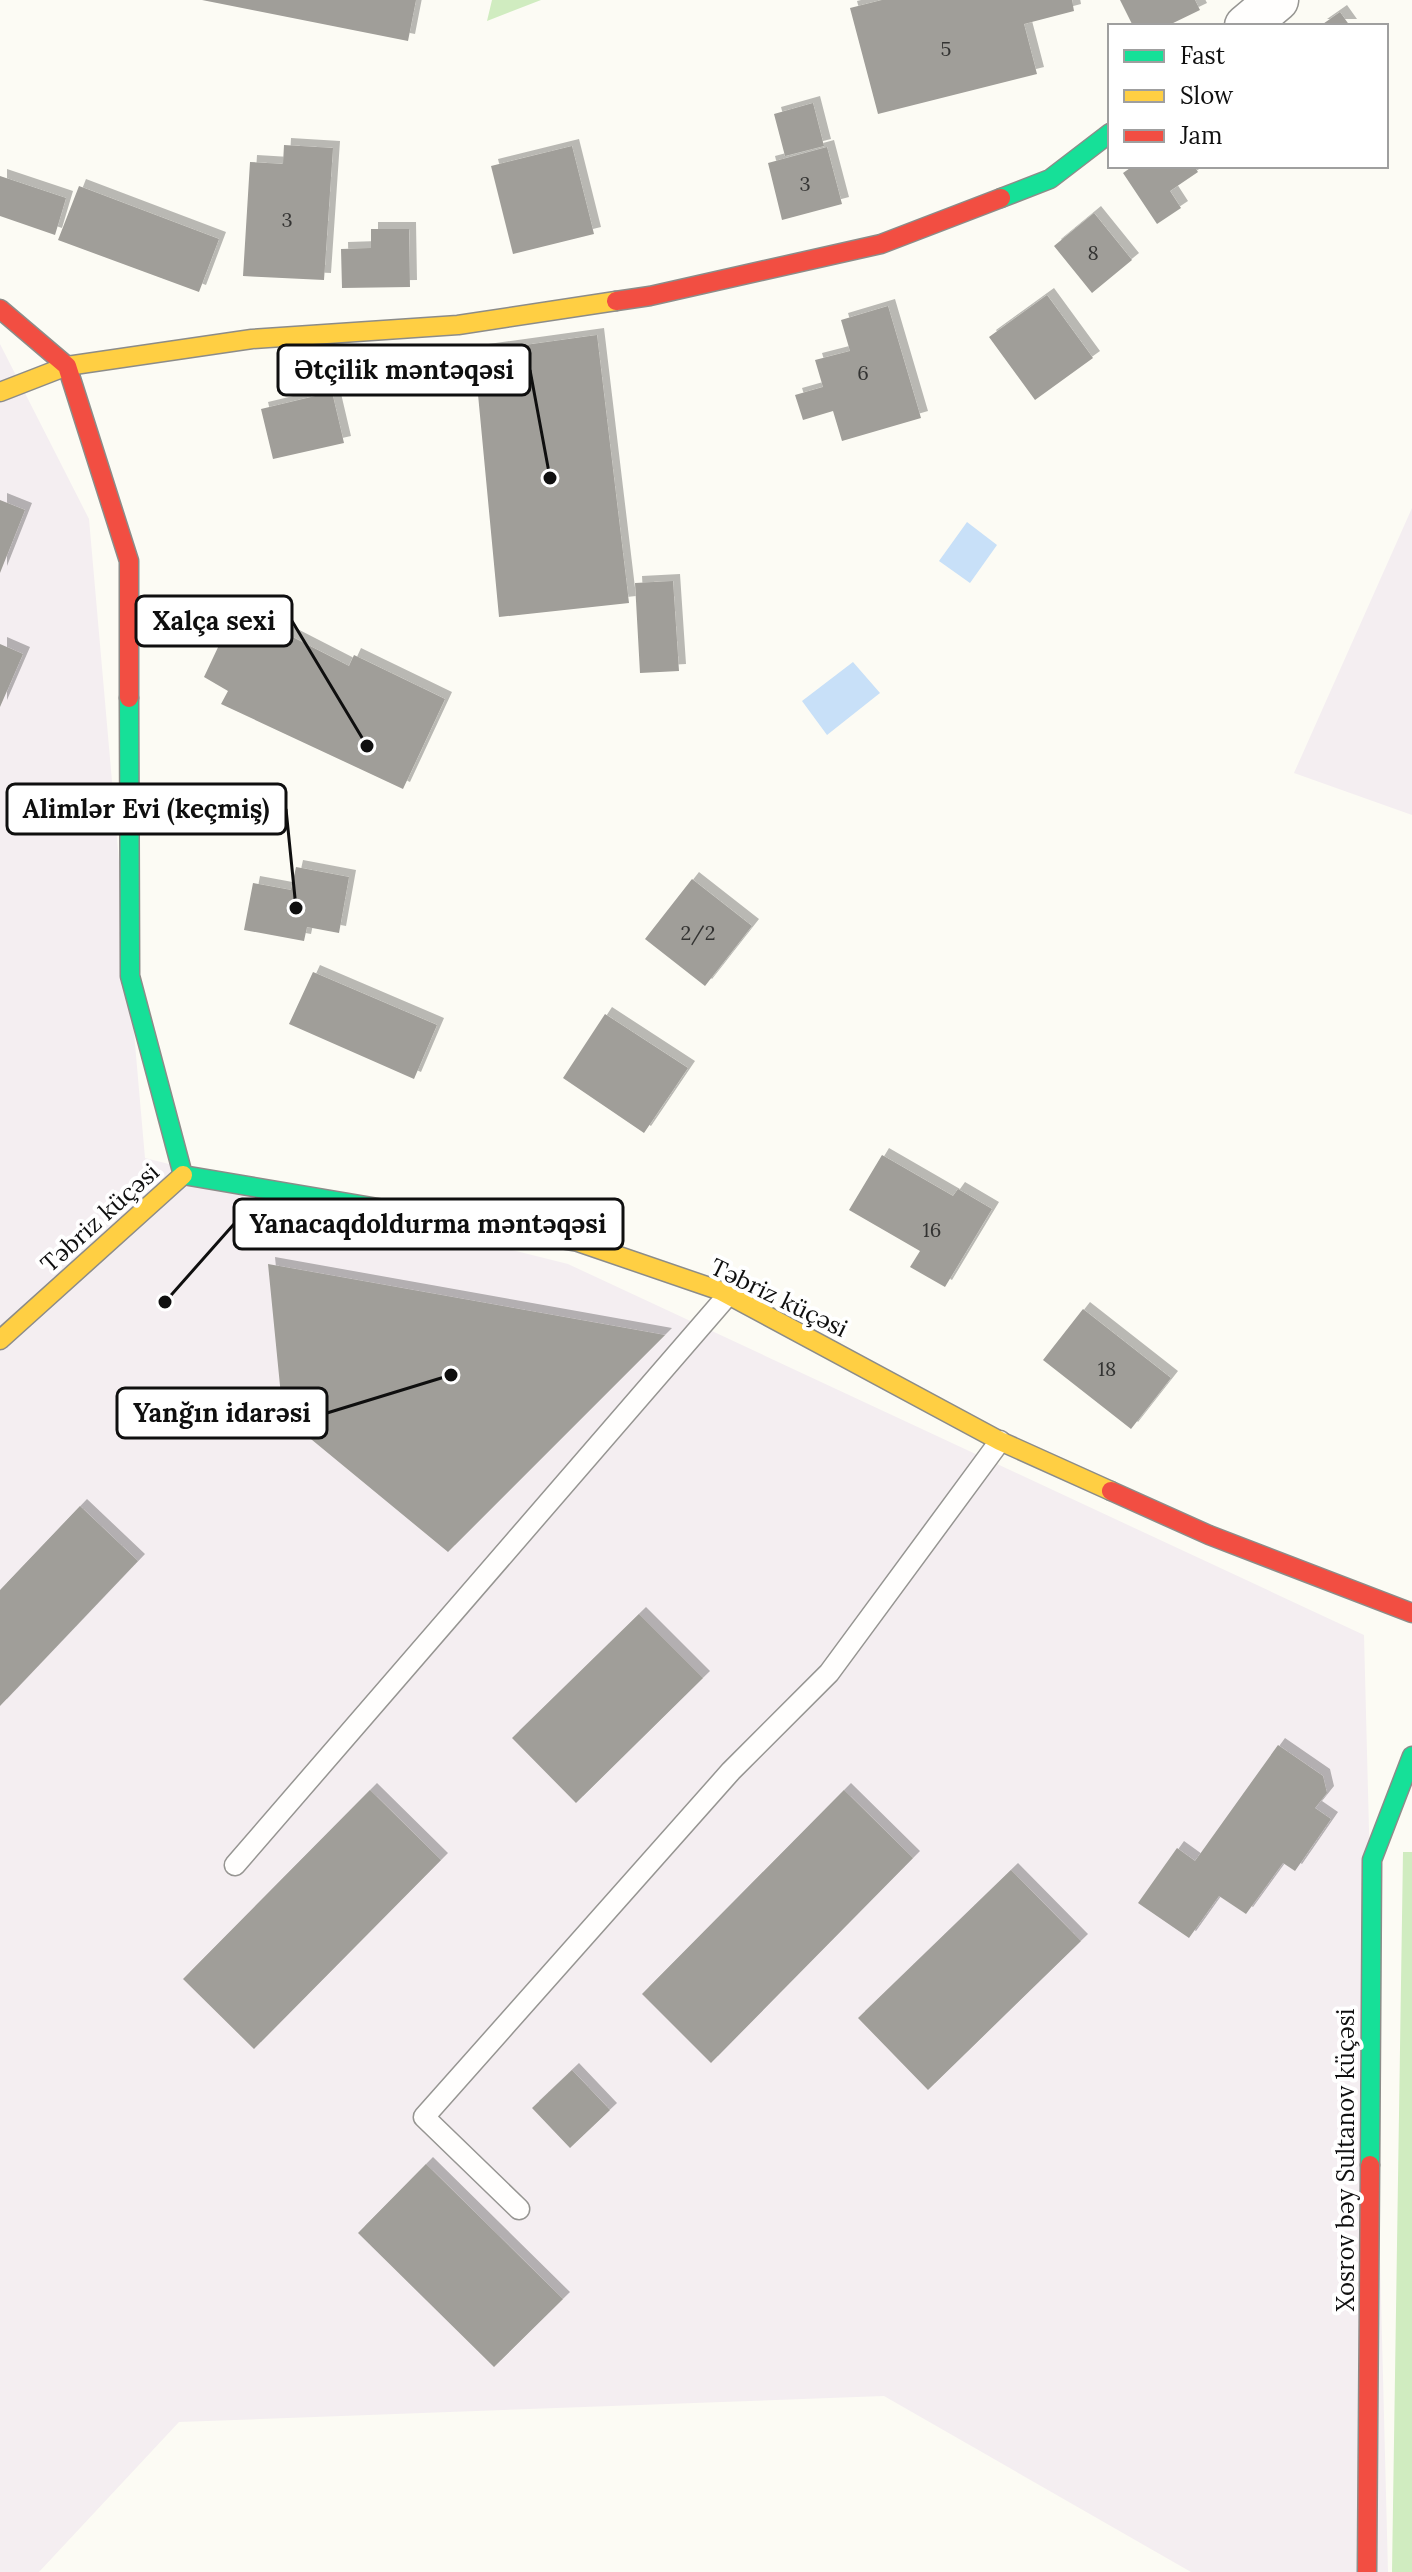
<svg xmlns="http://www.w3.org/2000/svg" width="1412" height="2572" font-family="Lora,serif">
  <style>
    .industrial { fill: #f4eef1 }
    .forest { fill: #d0ecc0 }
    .water { fill: #c8e0f8 }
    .building { fill: #a09e99; filter: url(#shadow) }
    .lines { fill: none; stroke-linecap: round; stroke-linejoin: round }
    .lane-casing { stroke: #969592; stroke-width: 23 }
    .street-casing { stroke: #969592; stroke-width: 45 }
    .fast-casing { stroke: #8c8c89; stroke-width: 21 }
    .slow-casing { stroke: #8c8c89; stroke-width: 21 }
    .jam-casing { stroke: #8c8c89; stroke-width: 21 }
    .lane { stroke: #fffefd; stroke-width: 20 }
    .street { stroke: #fffefd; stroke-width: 42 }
    .fast { stroke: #16e098; stroke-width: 18 }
    .slow { stroke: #ffcf43; stroke-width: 18 }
    .jam { stroke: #f24e42; stroke-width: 18 }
    .labels { text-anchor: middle; stroke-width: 8; stroke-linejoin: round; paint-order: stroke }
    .number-label { font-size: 20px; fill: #333332 }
    .street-label { font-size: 24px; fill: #0f0f0f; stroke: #fff }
    .leader { fill: none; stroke: #0f0f0f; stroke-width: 3 }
    .callout-dot { fill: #0f0f0f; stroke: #fff; stroke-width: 3 }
    .callout { fill: #fff; stroke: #0f0f0f; stroke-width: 3 }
    .callout-label { font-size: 26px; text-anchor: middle; font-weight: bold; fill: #0f0f0f }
  </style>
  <defs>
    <filter id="shadow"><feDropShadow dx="7" dy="-7" stdDeviation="0" flood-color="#0004"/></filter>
  </defs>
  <rect width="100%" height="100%" fill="#fcfbf4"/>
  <!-- industrial -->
  <path class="industrial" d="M 0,344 L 89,519 L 145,1158 L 568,1264 L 1364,1635 L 1388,2572 L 1191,2572 L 884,2396 L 179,2422 L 39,2572 L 0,2572 Z
    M 1412,508 L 1412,815 L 1294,773 Z"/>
  <!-- forest -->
  <path class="forest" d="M 492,0 L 541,0 L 487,21 Z
    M 1403,1852 L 1412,1852 L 1412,2572 L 1392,2572 Z"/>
  <!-- water -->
  <path class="water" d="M 967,522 L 997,545 L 970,583 L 939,561 Z
    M 853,662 L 880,693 L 827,735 L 802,701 Z"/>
  <!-- building -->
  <path class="building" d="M 202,0 L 416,0 L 408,41 Z
    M 882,0 L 1072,0 L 1074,11 L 1024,24 L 1037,74 L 878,114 L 850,8 Z
    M 1120,0 L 1195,0 L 1200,10 L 1167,26 L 1133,26 Z
    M 1340,12 L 1350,26 L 1320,26 Z
    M 813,103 L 824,146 L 785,156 L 774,114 Z
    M 284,145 L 333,148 L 324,280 L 243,276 L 250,162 L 283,164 Z
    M 572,146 L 594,234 L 513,254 L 491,166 Z
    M 827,147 L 842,204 L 782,220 L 768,163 Z
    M 1133,166 L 1194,166 L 1198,172 L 1170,191 L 1181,208 L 1157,224 L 1123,173 Z
    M 0,176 L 66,198 L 55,235 L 0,216 Z
    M 79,186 L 219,239 L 199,292 L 58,240 Z
    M 1094,213 L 1132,260 L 1092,293 L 1054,246 Z
    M 371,229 L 409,229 L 410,287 L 342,288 L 341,249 L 371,248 Z
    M 1047,295 L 1093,358 L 1035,400 L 989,337 Z
    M 888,306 L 921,418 L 842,441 L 833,411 L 803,420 L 795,395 L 823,387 L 815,360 L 850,351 L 841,320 Z
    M 597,335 L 629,603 L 499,617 L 474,352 Z
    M 332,392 L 344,443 L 273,459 L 261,409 Z
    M 0,500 L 25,510 L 0,573 Z
    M 673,581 L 679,671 L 640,673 L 635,583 Z
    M 228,626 L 261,641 L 271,626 L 349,666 L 354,655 L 445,699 L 403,789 L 221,704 L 228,691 L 204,677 Z
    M 0,644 L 23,654 L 0,707 Z
    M 296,867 L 349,877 L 339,933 L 307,927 L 304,941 L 244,930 L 253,883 L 291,890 Z
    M 692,879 L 752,926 L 705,986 L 645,939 Z
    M 313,972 L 437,1025 L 414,1079 L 289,1024 Z
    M 605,1014 L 688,1068 L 644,1133 L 563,1078 Z
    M 882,1155 L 953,1196 L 958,1189 L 992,1209 L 945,1287 L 910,1267 L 920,1251 L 849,1210 Z
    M 268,1264 L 665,1335 L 448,1552 L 283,1416 Z
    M 1083,1309 L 1171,1378 L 1131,1429 L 1043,1360 Z
    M 80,1506 L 138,1561 L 0,1706 L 0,1590 Z
    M 639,1614 L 703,1678 L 576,1803 L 512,1738 Z
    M 1278,1745 L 1323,1776 L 1327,1793 L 1315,1808 L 1331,1819 L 1295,1871 L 1283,1863 L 1246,1914 L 1219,1896 L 1189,1938 L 1138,1903 L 1177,1848 L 1195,1861 Z
    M 370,1790 L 441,1860 L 254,2049 L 183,1979 Z
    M 844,1790 L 913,1858 L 711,2063 L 642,1994 Z
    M 1011,1870 L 1081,1941 L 928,2090 L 858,2018 Z
    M 572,2070 L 610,2110 L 570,2148 L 532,2108 Z
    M 426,2164 L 563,2299 L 494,2367 L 358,2233 Z"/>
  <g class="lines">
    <!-- lane casing -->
    <g class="lane-casing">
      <path id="lane" d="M 235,1865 L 728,1295
        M 519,2209 L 424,2117 L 731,1771 L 829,1673 L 1000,1441"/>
    </g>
    <!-- street casing -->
    <g class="street-casing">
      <path id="street" d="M 1246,26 L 1277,0"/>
    </g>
    <!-- fast casing -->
    <g class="fast-casing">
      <path id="fast" d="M 1001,198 L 1050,179 L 1110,133
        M 129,698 L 130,976 L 183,1175
        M 183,1175 L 543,1236
        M 1370,2165 L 1372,1860 L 1412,1756"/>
    </g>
    <!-- slow casing -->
    <g class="slow-casing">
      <path id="slow" d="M 0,392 L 67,366 L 252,339 L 458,325 L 616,301
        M 543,1236 L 578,1242 L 721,1291 L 1000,1441 L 1111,1491
        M 0,1340 L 183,1175"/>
    </g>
    <!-- jam casing -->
    <g class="jam-casing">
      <path id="jam" d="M 616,301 L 650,296 L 881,244 L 1001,198
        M 0,309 L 67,366 L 129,561 L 129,698
        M 1111,1491 L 1209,1535 L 1412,1613
        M 1367,2572 L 1370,2165"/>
    </g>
    <!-- lane -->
    <use href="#lane" class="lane"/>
    <!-- street -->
    <use href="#street" class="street"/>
    <!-- fast -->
    <use href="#fast" class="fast"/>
    <!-- slow -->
    <use href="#slow" class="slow"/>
    <!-- jam -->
    <use href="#jam" class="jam"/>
  </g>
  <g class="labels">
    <!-- number labels -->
    <g class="number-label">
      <text x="946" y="56">5</text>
      <text x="805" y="191">3</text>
      <text x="287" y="227">3</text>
      <text x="1093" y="260">8</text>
      <text x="863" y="380">6</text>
      <text x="698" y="940">2/2</text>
      <text x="932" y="1237">16</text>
      <text x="1107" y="1376">18</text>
    </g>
    <!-- street labels -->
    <g class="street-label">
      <text transform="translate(100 1218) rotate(-42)" y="8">Təbriz küçəsi</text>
      <text transform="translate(779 1298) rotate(26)" y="8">Təbriz küçəsi</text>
      <text transform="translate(1346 2160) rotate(-90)" y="8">Xosrov bəy Sultanov küçəsi</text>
    </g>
  </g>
  <!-- callouts -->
  <path class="leader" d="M550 478L530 370M367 746L292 621M296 908L286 809M165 1302L234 1224M451 1375L327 1413"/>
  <g class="callout-dot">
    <circle cx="550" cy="478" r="8"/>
    <circle cx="367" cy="746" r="8"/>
    <circle cx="296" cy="908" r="8"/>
    <circle cx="165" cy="1302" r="8"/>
    <circle cx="451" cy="1375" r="8"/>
  </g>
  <g class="callout">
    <rect x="278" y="345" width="252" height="50" rx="8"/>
    <rect x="136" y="596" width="156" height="50" rx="8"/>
    <rect x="7" y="784" width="279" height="50" rx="8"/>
    <rect x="234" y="1199" width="389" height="50" rx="8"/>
    <rect x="117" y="1388" width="210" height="50" rx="8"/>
  </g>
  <g class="callout-label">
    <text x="404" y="379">Ətçilik məntəqəsi</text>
    <text x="214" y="630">Xalça sexi</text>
    <text x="146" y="818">Alimlər Evi (keçmiş)</text>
    <text x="428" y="1233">Yanacaqdoldurma məntəqəsi</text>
    <text x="222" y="1422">Yanğın idarəsi</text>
  </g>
  <!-- legend -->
  <rect x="1108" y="24" width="280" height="144" fill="#ffffff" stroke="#9f9f9f" stroke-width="2"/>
  <rect x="1124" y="50" width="40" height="12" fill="#16e098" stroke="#9f9f9f" stroke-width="2"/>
  <text x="1180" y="64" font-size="24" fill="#0f0f0f">Fast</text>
  <rect x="1124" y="90" width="40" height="12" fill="#ffcf43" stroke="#9f9f9f" stroke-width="2"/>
  <text x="1180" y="104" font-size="24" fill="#0f0f0f">Slow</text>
  <rect x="1124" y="130" width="40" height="12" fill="#f24e42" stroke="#9f9f9f" stroke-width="2"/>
  <text x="1180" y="144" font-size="24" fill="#0f0f0f">Jam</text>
</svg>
